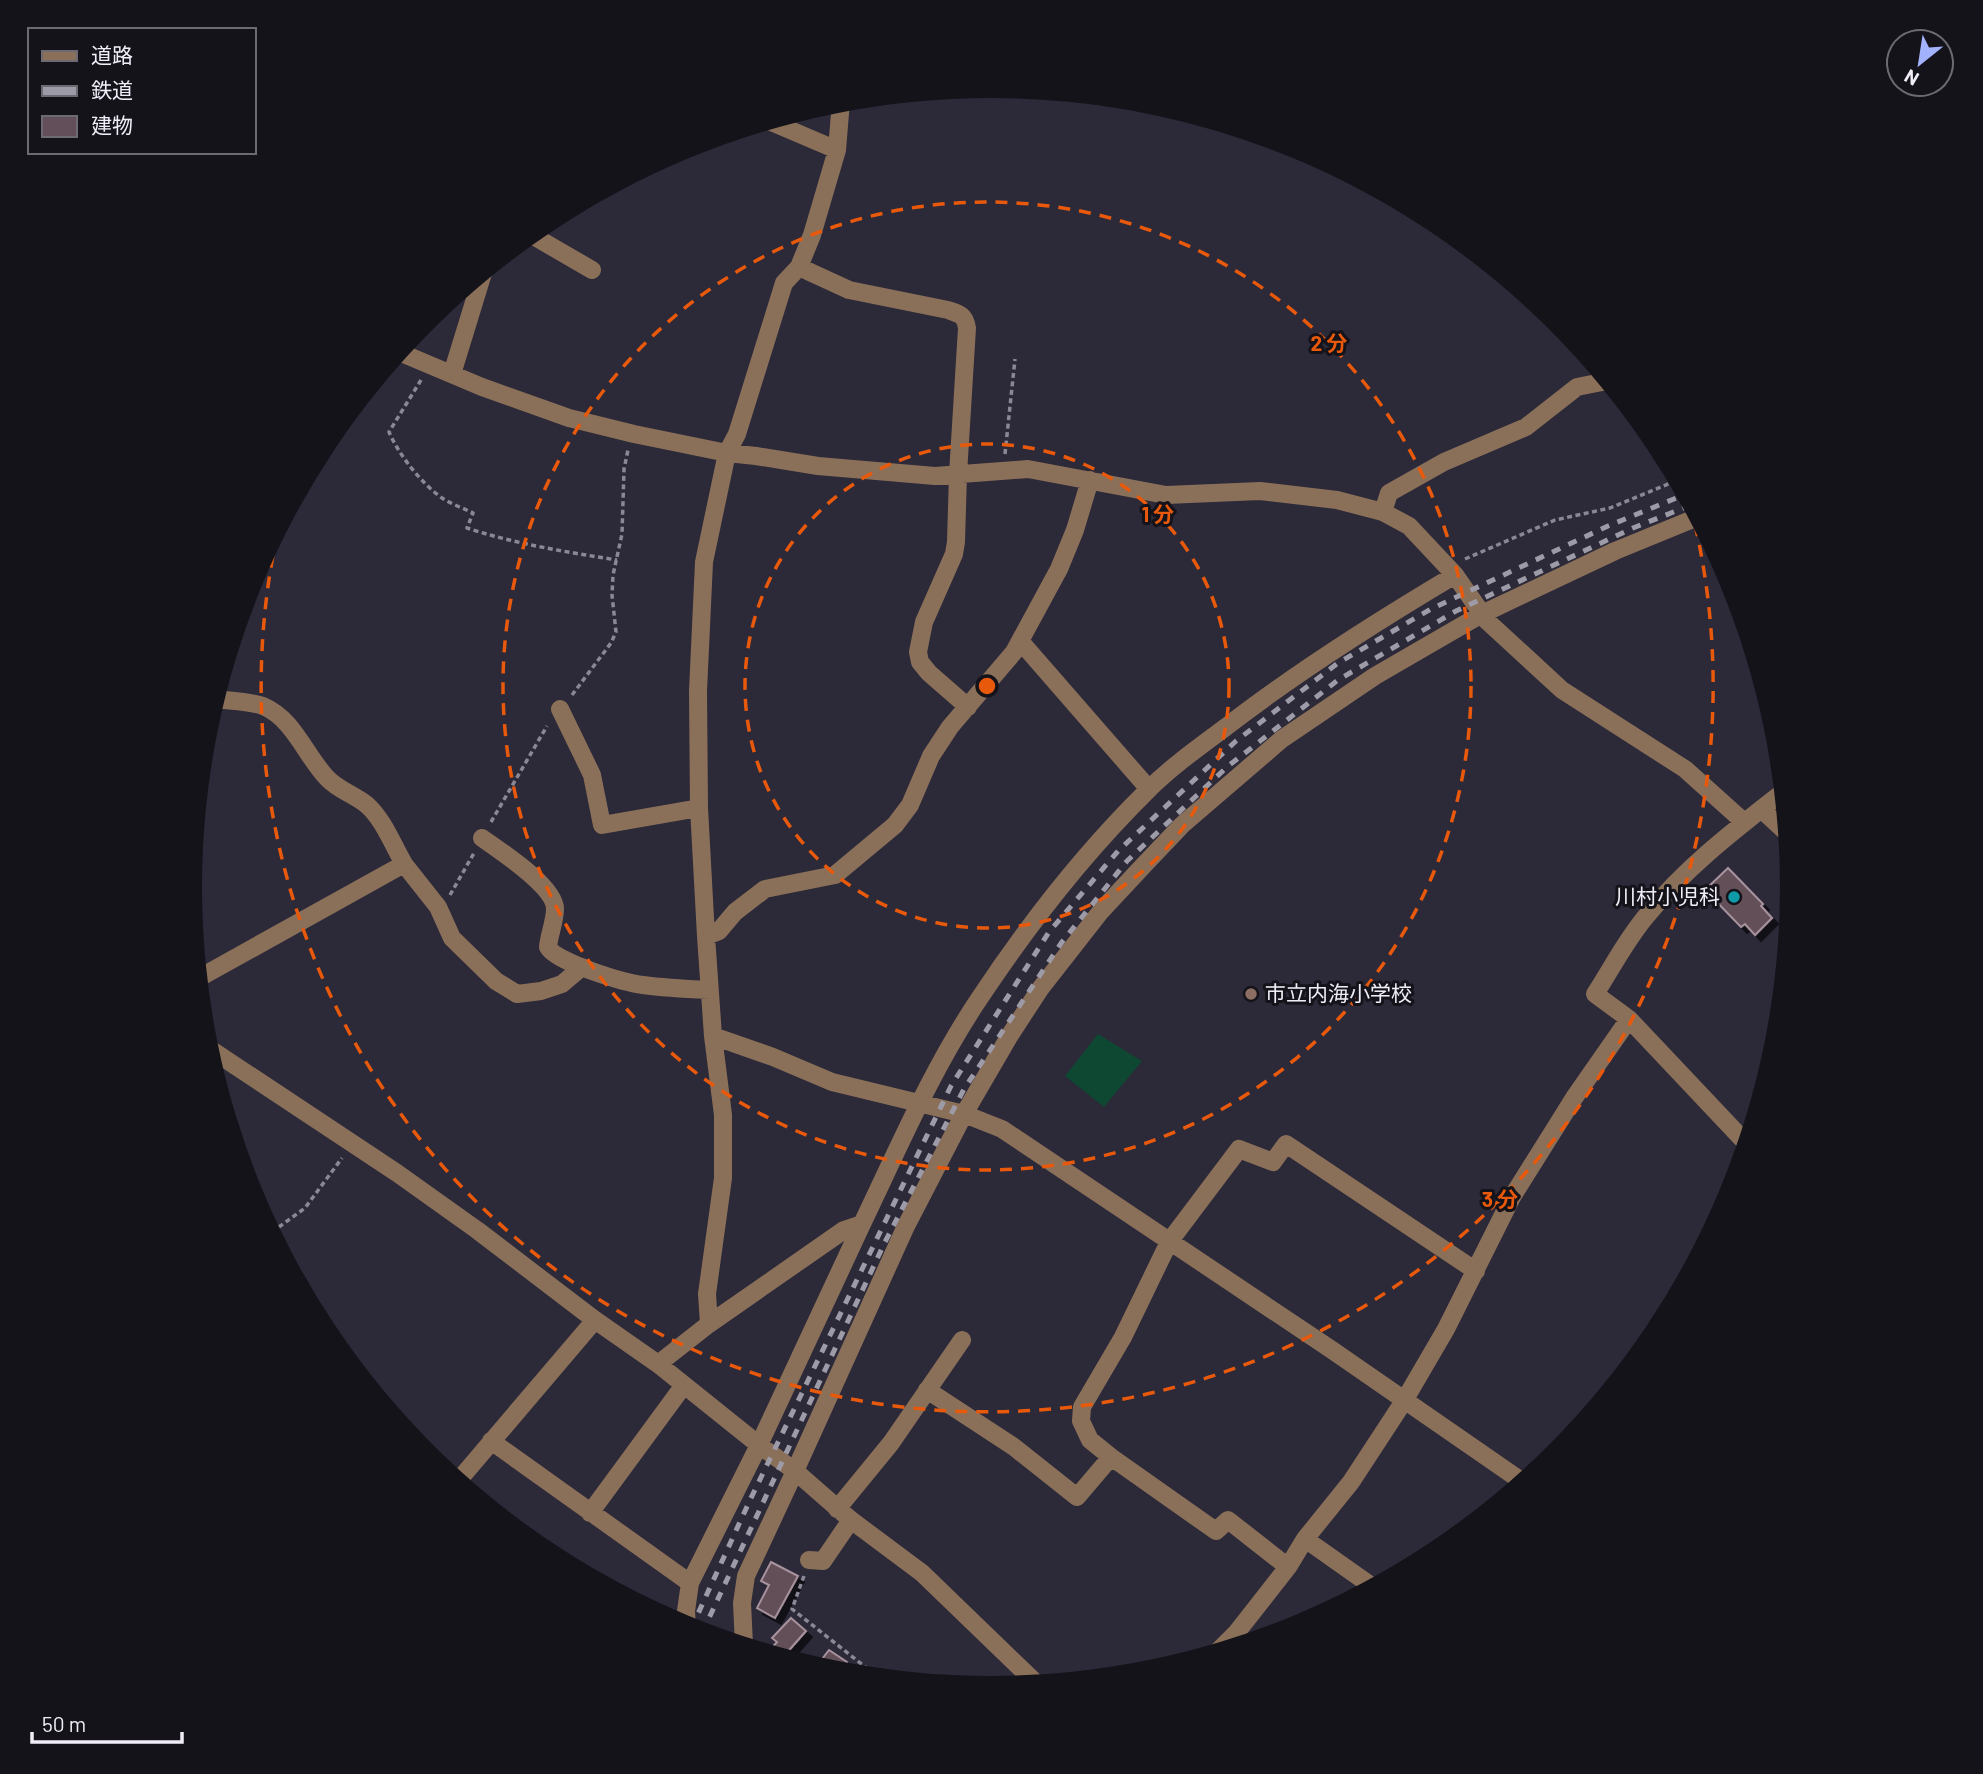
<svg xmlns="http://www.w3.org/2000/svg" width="1983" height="1774" font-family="Barlow,'Noto Sans JP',sans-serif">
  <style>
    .green { fill: #0e4832 }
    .building { fill: #624f59; stroke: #a7929d; stroke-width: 2; filter: url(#shadow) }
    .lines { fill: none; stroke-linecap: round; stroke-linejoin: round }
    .path { stroke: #8b8896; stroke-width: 3.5; stroke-dasharray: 5 3.5; stroke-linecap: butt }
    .minor { stroke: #8b7059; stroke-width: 18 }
    .rail { stroke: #9e9ba8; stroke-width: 5; stroke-dasharray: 9 9; stroke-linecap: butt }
    .ring { fill: none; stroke: #e8590c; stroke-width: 3.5; stroke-dasharray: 12 9 }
    .culture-dot { fill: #0f9aa8; stroke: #14131a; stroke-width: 2.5 }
    .education-dot { fill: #8d6e63; stroke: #14131a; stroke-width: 2.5 }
    .labels { text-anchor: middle; stroke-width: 6; stroke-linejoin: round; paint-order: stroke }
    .poi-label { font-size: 21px; fill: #f0edf8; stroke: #14131a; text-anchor: end }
    .centre { fill: #e8590c; stroke: #14131a; stroke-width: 3.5 }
    .ring-label { font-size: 21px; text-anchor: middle; font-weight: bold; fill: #e8590c; stroke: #14131a; stroke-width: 6; stroke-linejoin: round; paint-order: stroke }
  </style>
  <defs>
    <filter id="shadow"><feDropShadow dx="6" dy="6" stdDeviation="0" flood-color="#0009"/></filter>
  </defs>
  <rect width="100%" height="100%" fill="#2c2939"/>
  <!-- green -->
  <path class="green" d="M 1098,1034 L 1142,1061 L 1104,1107 L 1065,1076 Z"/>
  <!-- building -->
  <path class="building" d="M 1728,868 L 1763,904 L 1761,906 L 1772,918 L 1755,935 L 1745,924 L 1741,927 L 1705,890 Z
    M 771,1562 L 798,1576 L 775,1618 L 757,1608 L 769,1585 L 761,1581 Z
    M 791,1618 L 806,1631 L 783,1657 L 768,1652 L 777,1642 L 772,1638 Z
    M 829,1650 L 847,1662 L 839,1673 L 816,1667 Z"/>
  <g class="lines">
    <!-- path -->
    <path class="path" d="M 421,380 L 389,432 C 399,455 421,483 442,498 C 451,504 463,508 473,513 L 467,528 C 516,544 566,552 617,560
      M 1005,454 L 1015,359
      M 1465,559 L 1555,520 L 1610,508 L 1678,480
      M 572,695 L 611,643 L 616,632 L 612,595 L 613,575 L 622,534 L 624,469 L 628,450
      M 491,822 L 547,726
      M 450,895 L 474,853
      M 272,1232 L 305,1208 L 342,1158
      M 804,1576 L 792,1609 L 878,1677"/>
    <!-- minor -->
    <path class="minor" d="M 769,121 L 837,150
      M 530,234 L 592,270
      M 799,267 L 849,290 L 948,310 C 960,314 965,315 967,328 L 958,474 L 956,542 L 954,554 L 924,622 L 918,652 L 920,662 L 929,673 L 968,707
      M 399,352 L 482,387 L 569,418 L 634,434 L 727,453 L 756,456 L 818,466 L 935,476 L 1028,469 L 1166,495 L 1260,491 L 1337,500 L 1383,512 L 1409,526 L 1455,575 L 1487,621 L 1562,690 L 1685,769 L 1744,822
      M 452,374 L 483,273
      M 1383,512 L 1389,493 L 1444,462 L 1526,427 L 1577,387 L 1607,381
      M 1020,641 L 1149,789
      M 215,699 C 230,701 249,701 263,706 C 294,719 305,755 327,778 C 338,790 355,795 367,805 C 383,819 393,845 404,864
      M 560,709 L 592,775 L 602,825 L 699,808
      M 1761,809 L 1788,834
      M 482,838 C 500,851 555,886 555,909 C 555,921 549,935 548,947 C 555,962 625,983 643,985 C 665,988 687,989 709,990
      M 706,936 L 719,931 L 735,912 L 765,889 L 835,875 L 895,825 L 910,805 L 931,756 L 950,727 L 1014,652 L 1059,569 L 1075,530 L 1090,480
      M 199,978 L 404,864 L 438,907 L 452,938 L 496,981 L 517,994 L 541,991 L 562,984 L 582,967
      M 713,1036 L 773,1057 L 832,1082 L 964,1114 L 1002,1129 L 1332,1350 L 1523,1482
      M 207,1047 L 397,1173 L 477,1230 L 595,1320 L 658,1364 L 759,1445 L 795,1471 L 746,1576 L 742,1603 L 744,1645
      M 1747,1144 L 1629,1019 L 1595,994 C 1612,968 1627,938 1648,914 C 1686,867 1736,829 1783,792
      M 709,1324 L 707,1294 L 723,1178 L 723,1115 L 713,1036 L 706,936 L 699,808 L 698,691 L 704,562 L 727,453 L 737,434 L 784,283 L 799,267 L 812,235 L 837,150 L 841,101
      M 658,1364 L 709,1324 L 844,1230 L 862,1224 C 898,1149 932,1069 979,999 C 1028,925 1084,853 1148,790 C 1171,767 1199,747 1226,727 C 1298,671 1376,622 1455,575
      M 927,1390 L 1014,1447 L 1077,1497 L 1111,1457 L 1216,1531 L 1228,1520 L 1288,1567
      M 491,1441 L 690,1583 L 759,1445 L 862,1224
      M 1111,1457 L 1090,1440 L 1081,1421 L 1082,1407 L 1123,1337 L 1169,1242 L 1239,1149 L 1273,1162 L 1286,1144 L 1476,1271
      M 458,1481 L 595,1320
      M 837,1509 L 891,1443 L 962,1340
      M 590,1513 L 684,1385
      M 1305,1539 L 1373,1587
      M 809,1560 L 823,1561 L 851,1520
      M 687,1628 L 686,1611 L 690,1583
      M 1217,1652 L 1237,1632 L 1288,1567 L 1305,1539 L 1351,1482 L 1404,1401 L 1446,1329 L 1512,1197 L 1574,1098 L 1629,1019
      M 1037,1684 L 922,1573 L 851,1520 L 795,1471 L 906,1226 L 964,1114 L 1010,1035 L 1040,989 L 1101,911 L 1143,866 L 1182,825 L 1282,739 L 1375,676 L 1482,614 L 1615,551 L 1698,517"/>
    <!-- rail -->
    <path class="rail" d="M 691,1629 L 750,1500 L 951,1086 L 1049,932 L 1118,851 L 1236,741 L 1338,663 L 1431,609 L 1608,526 L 1686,494
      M 702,1633 L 884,1244 L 964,1089 L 1062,942 L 1127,861 L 1227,767 L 1338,680 L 1456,611 L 1633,528 L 1691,505"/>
  </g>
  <!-- distance rings -->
  <g class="ring">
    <circle cx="987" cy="686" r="242"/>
    <circle cx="987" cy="686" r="484"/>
    <path d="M1690 504A726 726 0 1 1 277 535"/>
  </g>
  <!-- markers -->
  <circle class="culture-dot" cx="1734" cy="897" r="7"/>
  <circle class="education-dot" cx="1251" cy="994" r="7"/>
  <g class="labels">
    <!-- poi labels -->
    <g class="poi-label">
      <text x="1720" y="904">川村小児科</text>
      <text x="1265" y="1001" text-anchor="start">市立内海小学校</text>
    </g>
  </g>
  <!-- crop -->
  <path d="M0 0H1983V1774H0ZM202 887a789 789 0 1 1 1578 0a789 789 0 1 1-1578 0Z" fill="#14131a" fill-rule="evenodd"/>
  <circle cx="987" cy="686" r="10" class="centre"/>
  <g class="ring-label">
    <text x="1329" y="351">2 分</text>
    <text x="1158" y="522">1 分</text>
    <text x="1500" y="1207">3 分</text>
  </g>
  <!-- legend -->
  <rect x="28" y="28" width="228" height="126" fill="#14131a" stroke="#6c6a73" stroke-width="2"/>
  <rect x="42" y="51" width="35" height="10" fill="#8b7059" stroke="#6c6a73" stroke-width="2"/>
  <text x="91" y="63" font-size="21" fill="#f0edf8">道路</text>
  <rect x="42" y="86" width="35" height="10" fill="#9e9ba8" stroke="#6c6a73" stroke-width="2"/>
  <text x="91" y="98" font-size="21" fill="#f0edf8">鉄道</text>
  <rect x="42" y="116" width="35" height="21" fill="#624f59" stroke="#6c6a73" stroke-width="2"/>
  <text x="91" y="133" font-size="21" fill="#f0edf8">建物</text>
  <!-- north arrow -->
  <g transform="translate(1920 63) rotate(210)"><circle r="33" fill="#14131a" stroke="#6c6a73" stroke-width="2"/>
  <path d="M0-5L12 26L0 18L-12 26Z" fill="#a3b2fd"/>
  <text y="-10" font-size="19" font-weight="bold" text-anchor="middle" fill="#f0edf8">N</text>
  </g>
  <!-- scale -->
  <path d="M32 1732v10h150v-10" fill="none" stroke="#f0edf8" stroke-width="3.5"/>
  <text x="42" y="1732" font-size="21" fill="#f0edf8" stroke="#14131a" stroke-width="5" paint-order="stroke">50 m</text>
</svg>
